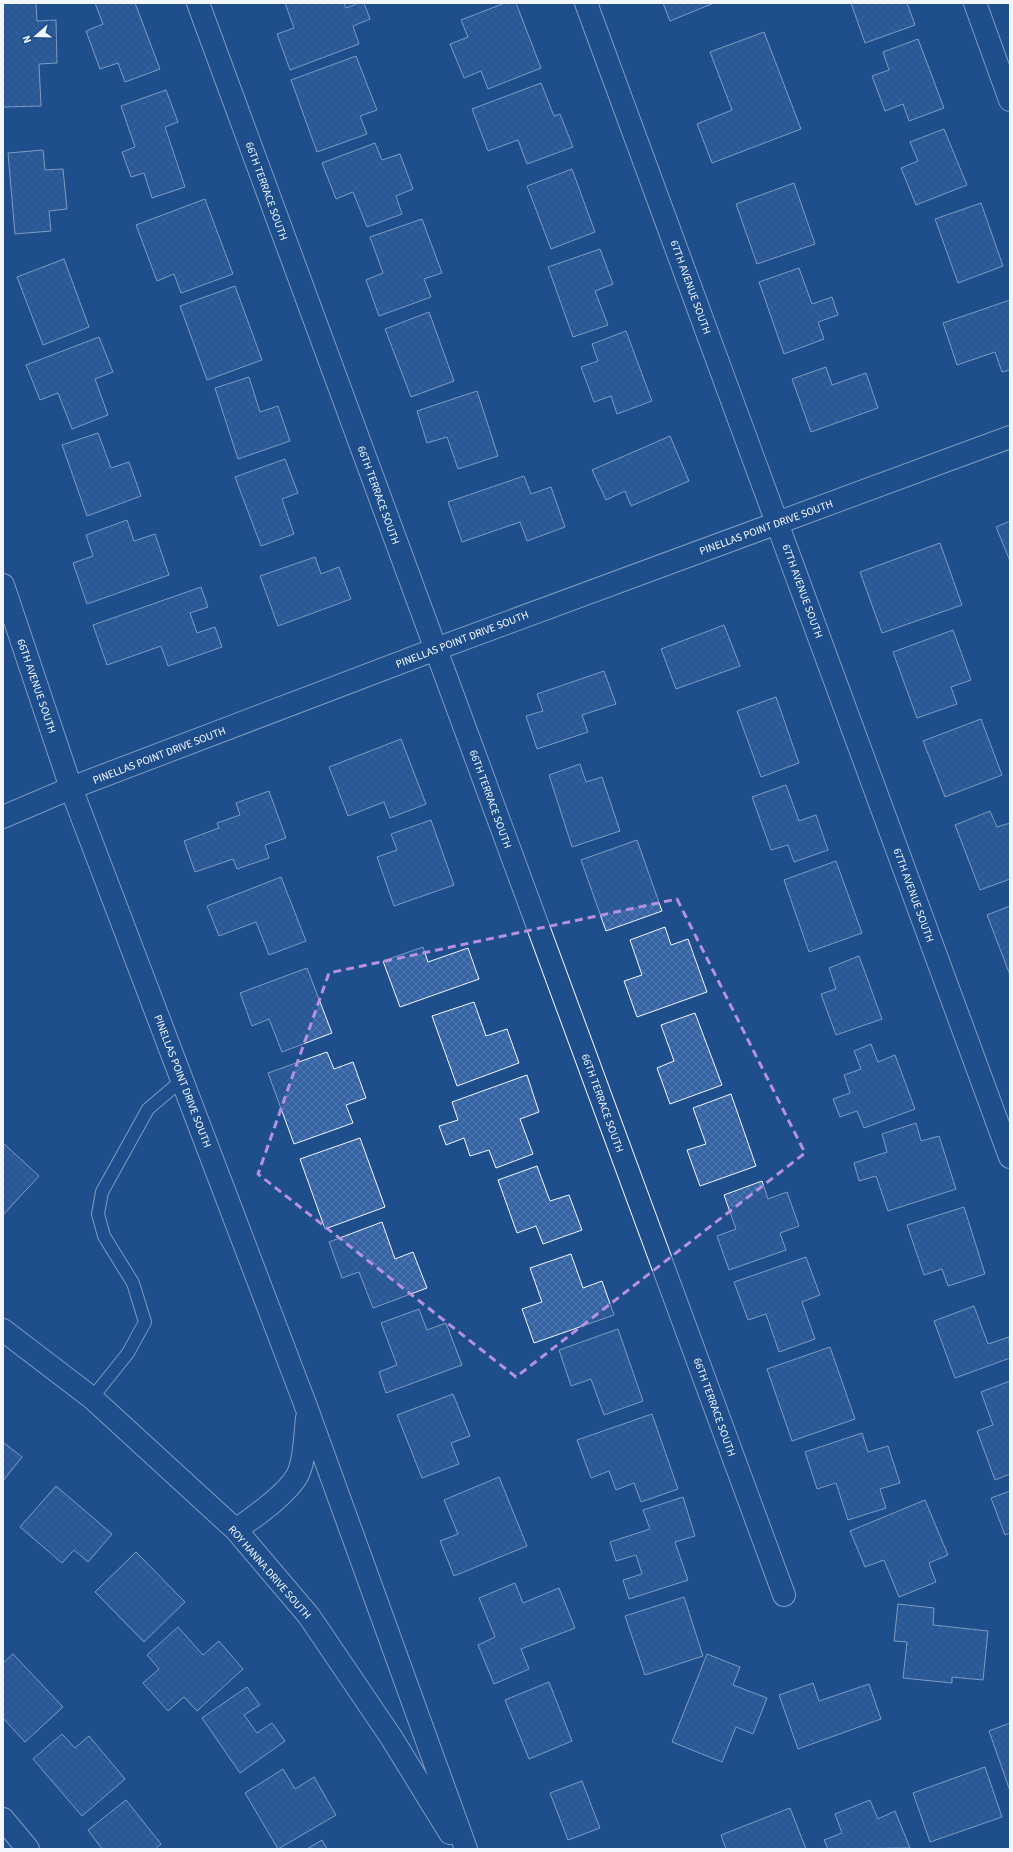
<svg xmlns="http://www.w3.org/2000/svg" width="1013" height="1852" font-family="'Source Sans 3',sans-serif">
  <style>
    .building { fill: url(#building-cross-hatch); stroke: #f2f6ff }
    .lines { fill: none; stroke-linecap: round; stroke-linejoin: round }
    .lane-casing { stroke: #f2f6ff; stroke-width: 14 }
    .street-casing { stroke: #f2f6ff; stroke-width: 24 }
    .secondary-casing { stroke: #f2f6ff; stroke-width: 24 }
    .lane { stroke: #1f4e8c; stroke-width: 12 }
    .street { stroke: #1f4e8c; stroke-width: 22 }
    .secondary { stroke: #1f4e8c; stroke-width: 22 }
    .marked { fill: none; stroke: #b691df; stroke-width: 3; stroke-dasharray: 8 5; stroke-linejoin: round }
    .labels { text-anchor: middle; stroke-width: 3; stroke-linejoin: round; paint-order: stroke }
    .street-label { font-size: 11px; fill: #f2f6ff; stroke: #1f4e8c }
  </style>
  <defs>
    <pattern id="building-cross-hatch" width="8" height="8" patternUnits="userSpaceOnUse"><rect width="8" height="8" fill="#3563a3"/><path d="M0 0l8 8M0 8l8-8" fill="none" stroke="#537ab1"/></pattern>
  </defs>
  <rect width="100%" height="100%" fill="#1f4e8c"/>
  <!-- building -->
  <path class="building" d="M 3,3 L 36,3 L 37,21 L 56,20 L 57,63 L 39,64 L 41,106 L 3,107 Z
    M 95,3 L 135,3 L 160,69 L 125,82 L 118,63 L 100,69 L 86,31 L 103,24 Z
    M 285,3 L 344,3 L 346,8 L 359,3 L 364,3 L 370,19 L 353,26 L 359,44 L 290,70 L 277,34 L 294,28 Z
    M 505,3 L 516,3 L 541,68 L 488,89 L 481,71 L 464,78 L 450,44 L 468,37 L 461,20 Z
    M 663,3 L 714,3 L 670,21 Z
    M 851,3 L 907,3 L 915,25 L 865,43 Z
    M 764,32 L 801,129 L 712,163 L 697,124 L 732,110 L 710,52 Z
    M 918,39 L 944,108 L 909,121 L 903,104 L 885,111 L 872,76 L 889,70 L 883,52 Z
    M 356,56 L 377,110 L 360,116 L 367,134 L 317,152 L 291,80 Z
    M 541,83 L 554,116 L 560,114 L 573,147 L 527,164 L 518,140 L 488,151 L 472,109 Z
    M 166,90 L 178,122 L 165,127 L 185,187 L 152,198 L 144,173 L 131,177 L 122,152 L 135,147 L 121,106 Z
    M 944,129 L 967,185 L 916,205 L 901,168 L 918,161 L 910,142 Z
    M 375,143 L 382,160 L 400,154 L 413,189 L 396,196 L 402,214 L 367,227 L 353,192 L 336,199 L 322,163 Z
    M 43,150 L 45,170 L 63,169 L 67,209 L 49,211 L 51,231 L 15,234 L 8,153 Z
    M 572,169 L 595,232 L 551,249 L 527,186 Z
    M 794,183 L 815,244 L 757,264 L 736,204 Z
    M 205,199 L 233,274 L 181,293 L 174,274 L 157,281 L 136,225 Z
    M 981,203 L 1003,266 L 958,283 L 935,219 Z
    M 422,219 L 442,273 L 424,279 L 431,297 L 379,316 L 366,280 L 383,273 L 370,237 Z
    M 600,249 L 613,284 L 595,291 L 608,325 L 573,337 L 548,267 Z
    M 64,259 L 89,327 L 43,345 L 17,277 Z
    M 799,268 L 812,304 L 832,297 L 838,315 L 818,322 L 824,339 L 784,354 L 759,282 Z
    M 235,286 L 262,360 L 207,380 L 180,306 Z
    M 1010,300 L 1010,370 L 1002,372 L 995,352 L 957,365 L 943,323 Z
    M 429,312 L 454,381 L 411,397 L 385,329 Z
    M 626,331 L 652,401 L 617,414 L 611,396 L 594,402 L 581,367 L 598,361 L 592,344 Z
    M 99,337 L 113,372 L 95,379 L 108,415 L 72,429 L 58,393 L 40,400 L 26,365 Z
    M 826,367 L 832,385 L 866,373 L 878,408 L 811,432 L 792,379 Z
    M 249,377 L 260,412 L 278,406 L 290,441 L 238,459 L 215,388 Z
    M 477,391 L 498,456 L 458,469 L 447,437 L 427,443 L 417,411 Z
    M 98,433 L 111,468 L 129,462 L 141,496 L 87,516 L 62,445 Z
    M 670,436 L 689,481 L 631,506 L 625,491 L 606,500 L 592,470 Z
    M 285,459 L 298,493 L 282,499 L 294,534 L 261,546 L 235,477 Z
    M 524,476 L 531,494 L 551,487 L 565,527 L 527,541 L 520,522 L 462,542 L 448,502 Z
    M 127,520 L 134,541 L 155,534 L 169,575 L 87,604 L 73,563 L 93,556 L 86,535 Z
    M 1010,521 L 1010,561 L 996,527 Z
    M 940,543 L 962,605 L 882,633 L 860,572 Z
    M 315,557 L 321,574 L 339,567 L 351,599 L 278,626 L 260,576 Z
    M 201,587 L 208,607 L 190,613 L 197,633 L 215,627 L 222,647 L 168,666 L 161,646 L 107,665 L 93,625 Z
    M 724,625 L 740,666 L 676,689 L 661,649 Z
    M 953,630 L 971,680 L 951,687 L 957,704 L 917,718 L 893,652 Z
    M 604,671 L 616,704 L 582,715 L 588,732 L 537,749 L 526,716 L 543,711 L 537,694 Z
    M 776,697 L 799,763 L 761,777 L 737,711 Z
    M 981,719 L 1002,775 L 945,797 L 923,741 Z
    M 401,739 L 426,804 L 390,818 L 384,802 L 348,816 L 329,767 Z
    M 580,764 L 586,782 L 602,777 L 620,831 L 572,847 L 549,775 Z
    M 786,785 L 799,821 L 816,815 L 828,850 L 794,862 L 788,845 L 771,850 L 752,797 Z
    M 269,791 L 286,838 L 265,845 L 269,858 L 237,869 L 233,859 L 195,872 L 184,841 L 219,828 L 217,823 L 240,815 L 236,803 Z
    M 990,811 L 997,827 L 1010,823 L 1010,879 L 980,890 L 955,825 Z
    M 431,820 L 454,885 L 394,906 L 377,857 L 397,850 L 391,834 Z
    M 637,840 L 662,911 L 606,931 L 581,860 Z
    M 836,861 L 862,933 L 809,952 L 784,880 Z
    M 281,877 L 306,941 L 269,955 L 256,922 L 219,936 L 207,906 Z
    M 1010,906 L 1010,975 L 987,915 Z
    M 665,927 L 671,945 L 688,939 L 707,992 L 637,1017 L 624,981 L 642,975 L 630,940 Z
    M 423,947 L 428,962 L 468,948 L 479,979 L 400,1007 L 383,961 Z
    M 859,956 L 882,1019 L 836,1035 L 821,994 L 836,989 L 829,968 Z
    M 307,968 L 332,1033 L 282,1052 L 269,1019 L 252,1026 L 240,993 Z
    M 474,1002 L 486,1036 L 507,1029 L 519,1063 L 457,1086 L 432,1016 Z
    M 695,1013 L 722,1085 L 670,1104 L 657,1068 L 674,1061 L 661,1025 Z
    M 871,1044 L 878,1062 L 895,1055 L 915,1109 L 864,1128 L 857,1111 L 840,1117 L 833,1099 L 850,1093 L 844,1075 L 861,1069 L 854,1051 Z
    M 327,1052 L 334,1069 L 353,1062 L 366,1098 L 346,1105 L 353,1123 L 294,1144 L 268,1073 Z
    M 527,1075 L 539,1112 L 520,1119 L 533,1154 L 496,1168 L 489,1150 L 470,1156 L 464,1138 L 446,1145 L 439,1126 L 458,1120 L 452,1102 Z
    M 731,1094 L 756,1166 L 700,1186 L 687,1150 L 706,1144 L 693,1108 Z
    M 916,1123 L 921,1141 L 939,1136 L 956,1189 L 888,1211 L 876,1176 L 859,1181 L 854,1163 L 887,1152 L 882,1134 Z
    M 360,1138 L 385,1207 L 325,1229 L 300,1159 Z
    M 3,1143 L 39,1176 L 3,1215 Z
    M 537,1166 L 550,1201 L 569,1195 L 582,1230 L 543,1244 L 536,1226 L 517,1233 L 498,1180 Z
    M 762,1181 L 768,1199 L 787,1192 L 799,1226 L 780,1233 L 786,1250 L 729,1270 L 717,1236 L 736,1229 L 724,1195 Z
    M 964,1207 L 985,1274 L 948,1286 L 942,1269 L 924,1275 L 907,1225 Z
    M 382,1222 L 395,1259 L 413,1252 L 427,1288 L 373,1308 L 359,1272 L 342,1278 L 329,1242 Z
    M 571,1254 L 583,1288 L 602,1281 L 614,1315 L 534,1343 L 522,1309 L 542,1302 L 530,1268 Z
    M 806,1257 L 820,1295 L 802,1302 L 815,1339 L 779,1352 L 766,1314 L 748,1320 L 734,1282 Z
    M 974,1306 L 988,1344 L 1009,1337 L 1010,1358 L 955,1378 L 934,1321 Z
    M 419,1309 L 427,1330 L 446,1323 L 462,1365 L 386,1393 L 379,1372 L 397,1365 L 381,1323 Z
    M 618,1329 L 643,1401 L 604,1415 L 591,1379 L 571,1386 L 559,1350 Z
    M 830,1347 L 855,1419 L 792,1441 L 767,1369 Z
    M 1010,1381 L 1010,1474 L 995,1480 L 977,1431 L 993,1425 L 981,1392 Z
    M 453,1394 L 470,1436 L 451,1443 L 459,1464 L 422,1478 L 397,1415 Z
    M 652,1414 L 678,1489 L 641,1502 L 634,1483 L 616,1490 L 609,1471 L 591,1478 L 577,1440 Z
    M 862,1433 L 868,1452 L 888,1446 L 900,1483 L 880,1489 L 886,1508 L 848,1520 L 836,1483 L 817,1489 L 805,1452 Z
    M 3,1442 L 22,1457 L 3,1481 Z
    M 499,1477 L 527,1546 L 454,1576 L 440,1541 L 458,1534 L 444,1500 Z
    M 56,1486 L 112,1534 L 88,1562 L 74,1550 L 62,1563 L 20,1527 Z
    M 1010,1491 L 1010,1533 L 1005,1535 L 991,1498 Z
    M 683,1497 L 695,1536 L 675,1542 L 688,1580 L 629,1599 L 623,1580 L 642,1574 L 636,1555 L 616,1561 L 610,1542 L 650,1529 L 643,1510 Z
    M 925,1500 L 948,1555 L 929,1563 L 936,1582 L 899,1597 L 884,1560 L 865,1567 L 850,1531 Z
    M 136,1552 L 185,1602 L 144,1642 L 95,1592 Z
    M 515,1583 L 523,1603 L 559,1588 L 575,1628 L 521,1649 L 529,1669 L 494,1684 L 478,1645 L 495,1637 L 479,1598 Z
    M 684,1597 L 703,1656 L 645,1675 L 625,1616 Z
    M 898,1604 L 934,1608 L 933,1625 L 988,1631 L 983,1680 L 952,1677 L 952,1683 L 903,1678 L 907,1642 L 894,1641 Z
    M 178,1627 L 203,1655 L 219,1641 L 243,1669 L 197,1711 L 184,1697 L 168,1711 L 143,1683 L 159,1669 L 147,1655 Z
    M 13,1654 L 63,1707 L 25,1742 L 3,1718 L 3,1663 Z
    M 707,1654 L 740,1667 L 733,1685 L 767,1698 L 753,1734 L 736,1727 L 722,1762 L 672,1742 Z
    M 549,1682 L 572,1741 L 529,1759 L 505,1700 Z
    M 813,1683 L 819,1701 L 869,1684 L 881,1719 L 798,1749 L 779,1695 Z
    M 247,1687 L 260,1705 L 244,1715 L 257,1733 L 272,1723 L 285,1741 L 240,1773 L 202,1718 Z
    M 1010,1723 L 1010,1791 L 989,1731 Z
    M 62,1734 L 75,1748 L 89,1736 L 125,1779 L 82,1816 L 33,1759 Z
    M 985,1767 L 1002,1817 L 930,1842 L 913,1793 Z
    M 283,1769 L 295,1789 L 314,1777 L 336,1815 L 278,1849 L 245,1793 Z
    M 582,1781 L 600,1828 L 568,1840 L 550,1793 Z
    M 126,1800 L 161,1844 L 155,1849 L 102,1849 L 88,1830 Z
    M 870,1800 L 878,1819 L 895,1811 L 910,1848 L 828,1849 L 824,1840 L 842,1833 L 835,1814 Z
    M 790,1808 L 806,1849 L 726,1849 L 721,1835 Z
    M 322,1840 L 327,1849 L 307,1849 Z"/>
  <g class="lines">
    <!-- lane casing -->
    <g class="lane-casing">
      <path id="lane" d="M 92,1398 L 128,1353 L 145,1322 L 133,1283 L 104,1236 L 98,1214 L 102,1192 L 148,1109 L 182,1080"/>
    </g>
    <!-- street casing -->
    <g class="street-casing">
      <path id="street" d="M 198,3 L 784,1595
        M 586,3 L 1010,1157
        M 975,3 L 1010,100
        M 3,1819 L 28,1849"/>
    </g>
    <!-- secondary casing -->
    <g class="secondary-casing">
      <path id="secondary" d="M 3,585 L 71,788 L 307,1409 L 466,1849
        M 3,817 L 71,788 L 436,649 L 1010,437
        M 3,1330 L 92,1398 L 236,1530 L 309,1616 L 391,1737 L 450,1833
        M 236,1530 C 254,1517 286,1495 297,1476 C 305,1462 305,1434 307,1418"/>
    </g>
    <!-- lane -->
    <use href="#lane" class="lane"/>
    <!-- street -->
    <use href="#street" class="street"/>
    <!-- secondary -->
    <use href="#secondary" class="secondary"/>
  </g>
  <!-- marked area -->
  <path d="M0 0H1013V1852H0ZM 677,899 L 805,1153 L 516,1377 L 258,1174 L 329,973 Z" fill="#1f4e8c" fill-opacity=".55" fill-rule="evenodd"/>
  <path class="marked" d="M 677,899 L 805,1153 L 516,1377 L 258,1174 L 329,973 Z"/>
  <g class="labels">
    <!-- street labels -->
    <g class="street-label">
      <text transform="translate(267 191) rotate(70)" y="4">66TH TERRACE SOUTH</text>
      <text transform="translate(691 287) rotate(70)" y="4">67TH AVENUE SOUTH</text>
      <text transform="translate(379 495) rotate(70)" y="4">66TH TERRACE SOUTH</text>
      <text transform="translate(766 527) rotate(-20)" y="4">PINELLAS POINT DRIVE SOUTH</text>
      <text transform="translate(803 591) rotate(70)" y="4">67TH AVENUE SOUTH</text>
      <text transform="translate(462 639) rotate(-21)" y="4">PINELLAS POINT DRIVE SOUTH</text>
      <text transform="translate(37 686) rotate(71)" y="4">66TH AVENUE SOUTH</text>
      <text transform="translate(159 755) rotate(-21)" y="4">PINELLAS POINT DRIVE SOUTH</text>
      <text transform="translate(491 799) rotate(70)" y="4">66TH TERRACE SOUTH</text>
      <text transform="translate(914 895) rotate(70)" y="4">67TH AVENUE SOUTH</text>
      <text transform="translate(183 1081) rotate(69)" y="4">PINELLAS POINT DRIVE SOUTH</text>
      <text transform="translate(603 1103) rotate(70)" y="4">66TH TERRACE SOUTH</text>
      <text transform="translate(715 1407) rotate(70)" y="4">66TH TERRACE SOUTH</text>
      <text transform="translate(270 1572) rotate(49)" y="4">ROY HANNA DRIVE SOUTH</text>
    </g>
  </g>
  <!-- border -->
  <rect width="1013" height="1852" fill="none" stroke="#f2f6ff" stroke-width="8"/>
  <!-- north arrow -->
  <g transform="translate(36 36) rotate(250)" stroke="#1f4e8c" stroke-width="3" paint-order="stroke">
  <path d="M0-3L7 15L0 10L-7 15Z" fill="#f2f6ff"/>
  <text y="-6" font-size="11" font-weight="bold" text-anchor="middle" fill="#f2f6ff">N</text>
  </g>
</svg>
